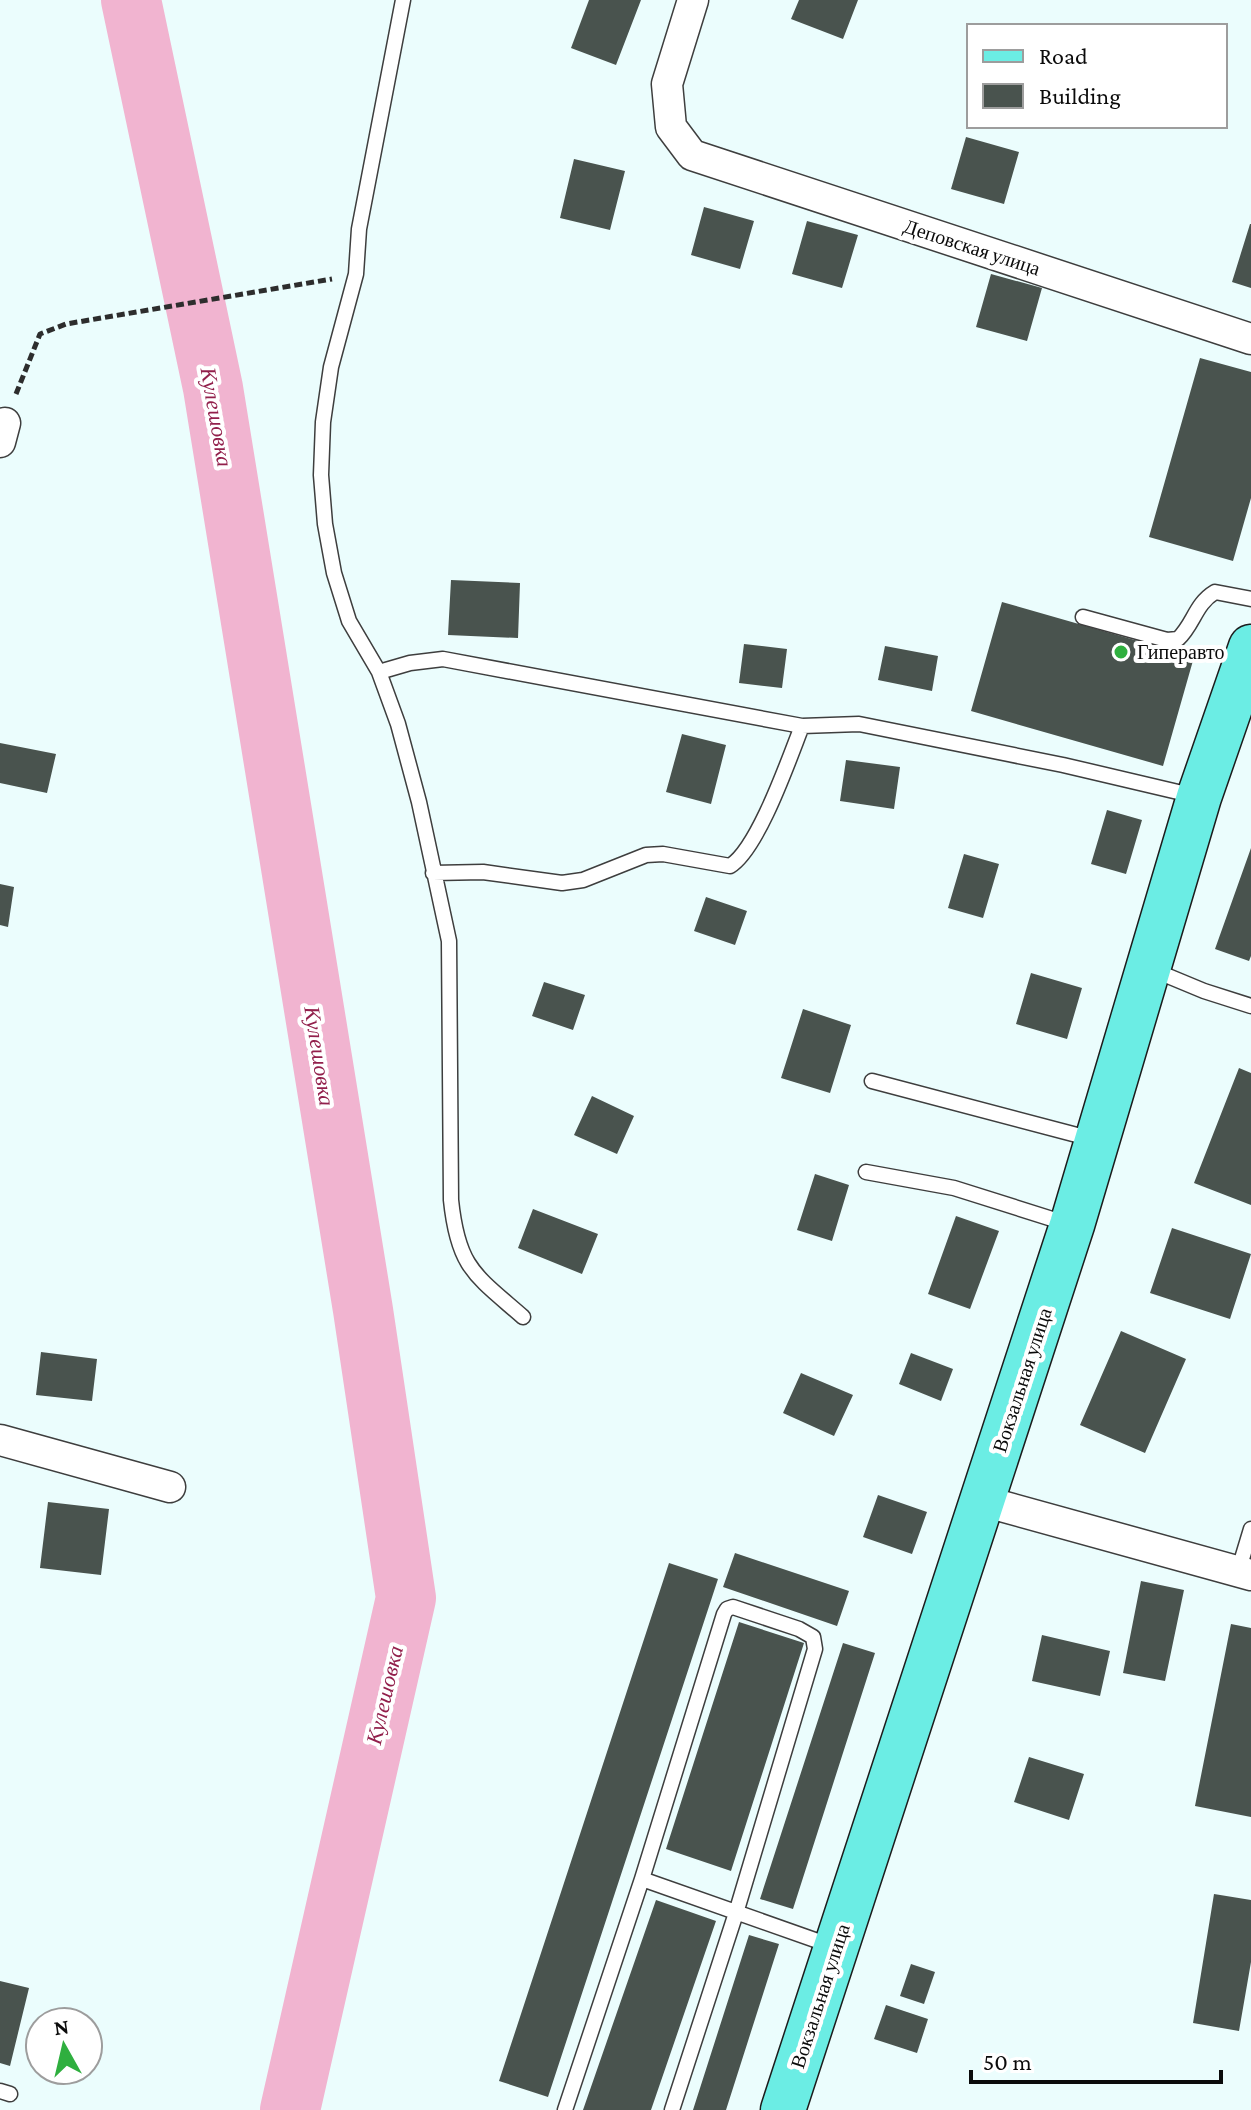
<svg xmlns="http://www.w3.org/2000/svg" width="1251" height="2110" font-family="'Crimson Pro',serif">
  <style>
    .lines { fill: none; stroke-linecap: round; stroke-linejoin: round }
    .river { stroke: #f1b4d0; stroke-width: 60 }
    .building { fill: #49534e }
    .service-casing { stroke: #3e3e3e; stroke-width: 17 }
    .minor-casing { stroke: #3e3e3e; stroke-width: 33 }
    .primary-casing { stroke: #1c1c1c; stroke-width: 47 }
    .path { stroke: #2d2d2d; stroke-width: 5; stroke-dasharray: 8 4; stroke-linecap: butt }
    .service { stroke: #fff; stroke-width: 14 }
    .minor { stroke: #fff; stroke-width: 30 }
    .primary { stroke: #6bede4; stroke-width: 44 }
    .poi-dot { fill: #2faf3f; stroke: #fff; stroke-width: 3 }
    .labels { text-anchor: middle; stroke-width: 8; stroke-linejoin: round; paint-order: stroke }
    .street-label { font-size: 20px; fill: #0b0b0b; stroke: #fff }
    .poi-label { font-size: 20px; fill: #0b0b0b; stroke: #fff; text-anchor: start }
    .water-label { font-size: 22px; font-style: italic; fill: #92204c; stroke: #fff }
  </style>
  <rect width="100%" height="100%" fill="#ebfdfd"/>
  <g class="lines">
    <!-- river -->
    <path class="river" d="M 131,0 L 213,388 L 363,1310 L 406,1598 L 290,2110"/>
  </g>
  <!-- building -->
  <path class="building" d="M 589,0 L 641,0 L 616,65 L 571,48 Z
    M 799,0 L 858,0 L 843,39 L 791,19 Z
    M 966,137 L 1019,152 L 1004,204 L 951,189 Z
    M 574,159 L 625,171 L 610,230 L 560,218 Z
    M 704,207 L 754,221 L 740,269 L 691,255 Z
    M 807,221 L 858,235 L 842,288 L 792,274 Z
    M 1250,224 L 1251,224 L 1251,288 L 1232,282 Z
    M 991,274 L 1042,288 L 1027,341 L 976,327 Z
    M 1200,358 L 1251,372 L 1251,498 L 1233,561 L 1149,537 Z
    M 451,580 L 520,583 L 518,638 L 448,635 Z
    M 1002,602 L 1194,657 L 1163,766 L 971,711 Z
    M 744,644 L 787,649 L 782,688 L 739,683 Z
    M 885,646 L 938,656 L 932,691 L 878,680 Z
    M 682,734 L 726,745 L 711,804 L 666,792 Z
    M 0,743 L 56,754 L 47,793 L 0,783 Z
    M 846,760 L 900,767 L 894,809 L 840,801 Z
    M 1107,810 L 1142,820 L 1126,874 L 1091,864 Z
    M 1251,848 L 1251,956 L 1249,961 L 1215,949 Z
    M 964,854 L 999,864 L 983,918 L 948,908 Z
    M 0,884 L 14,887 L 8,927 L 0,925 Z
    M 706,897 L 747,911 L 735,945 L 694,931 Z
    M 1031,973 L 1082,988 L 1067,1039 L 1016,1024 Z
    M 544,982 L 585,995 L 573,1030 L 532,1016 Z
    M 803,1009 L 851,1025 L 830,1093 L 781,1078 Z
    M 1239,1068 L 1251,1073 L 1251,1205 L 1194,1183 Z
    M 592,1096 L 634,1116 L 617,1154 L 574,1135 Z
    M 815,1174 L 849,1185 L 832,1241 L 797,1230 Z
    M 533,1209 L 598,1234 L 582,1274 L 518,1248 Z
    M 956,1216 L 999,1231 L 970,1309 L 928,1294 Z
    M 1172,1228 L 1251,1254 L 1230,1319 L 1150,1293 Z
    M 1121,1331 L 1186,1359 L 1145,1453 L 1080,1425 Z
    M 41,1352 L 97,1359 L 92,1401 L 36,1395 Z
    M 911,1353 L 953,1369 L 941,1401 L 899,1384 Z
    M 801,1373 L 853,1395 L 834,1436 L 783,1413 Z
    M 878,1495 L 927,1512 L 912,1554 L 863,1537 Z
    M 48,1502 L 109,1509 L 101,1575 L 40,1568 Z
    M 735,1553 L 849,1591 L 837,1626 L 723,1587 Z
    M 669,1563 L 718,1579 L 548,2097 L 499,2081 Z
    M 1141,1581 L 1184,1590 L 1165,1681 L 1123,1673 Z
    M 739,1622 L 804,1643 L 731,1871 L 666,1849 Z
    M 1231,1624 L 1251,1628 L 1251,1817 L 1195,1806 Z
    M 1042,1635 L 1110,1651 L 1100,1696 L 1032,1681 Z
    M 843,1643 L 875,1653 L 793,1909 L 760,1899 Z
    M 1029,1757 L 1084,1774 L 1069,1820 L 1014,1802 Z
    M 1214,1894 L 1251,1900 L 1251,1962 L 1239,2031 L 1193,2023 Z
    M 656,1900 L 716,1921 L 651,2110 L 583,2110 Z
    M 749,1935 L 779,1944 L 726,2110 L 693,2110 Z
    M 911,1964 L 935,1972 L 924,2004 L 900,1996 Z
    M 0,1981 L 29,1988 L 10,2066 L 0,2063 Z
    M 886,2005 L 928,2019 L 917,2053 L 874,2039 Z"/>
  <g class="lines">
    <!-- service casing -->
    <g class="service-casing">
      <path id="service" d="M 403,0 L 359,229 L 356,274 L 331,367 L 323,422 L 321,475 L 325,524 L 334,573 L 349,621 L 379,672 L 398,724 L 419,802 L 449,941 L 451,1200 C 458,1268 475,1275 523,1317
        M 1083,617 L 1167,640 L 1178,639 C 1194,624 1195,604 1215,592 L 1251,599
        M 379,672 L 410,663 L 443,659 L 802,726 L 859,724 L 1063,765 L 1195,796
        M 433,873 L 483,872 L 562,883 L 583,880 L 646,855 L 663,854 L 730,866 C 758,849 789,759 802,726
        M 1151,969 L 1204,991 L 1251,1006
        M 872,1081 L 1092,1139
        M 866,1172 L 954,1188 L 1068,1224
        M 1238,1572 L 1251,1529
        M 642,1879 L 832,1946
        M 0,2091 L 10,2094
        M 565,2110 L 642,1879 L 724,1614 L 727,1609 L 733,1607 L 799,1629 L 813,1637 L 815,1649 L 736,1913 L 672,2110"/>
    </g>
    <!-- minor casing -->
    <g class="minor-casing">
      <path id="minor" d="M 693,0 L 667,84 L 671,127 L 692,155 L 1251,339
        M 0,442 L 5,423
        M 0,1440 L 170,1487
        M 983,1501 L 1251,1575"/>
    </g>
    <!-- primary casing -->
    <g class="primary-casing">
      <path id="primary" d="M 783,2110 L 1072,1225 L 1199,797 L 1251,647"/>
    </g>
    <!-- path -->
    <path class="path" d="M 16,394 L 40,334 L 66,324 L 332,279"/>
    <!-- service -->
    <use href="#service" class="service"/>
    <!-- minor -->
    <use href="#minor" class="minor"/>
    <!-- primary -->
    <use href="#primary" class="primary"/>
  </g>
  <!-- markers -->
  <circle class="poi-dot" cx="1121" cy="652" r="8"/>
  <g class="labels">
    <!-- street labels -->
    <g class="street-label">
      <text transform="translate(972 247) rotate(18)" y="7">Деповская улица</text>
      <text transform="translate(1022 1380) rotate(-72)" y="7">Вокзальная улица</text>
      <text transform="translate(820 1996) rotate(-72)" y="7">Вокзальная улица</text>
    </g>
    <!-- poi labels -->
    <g class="poi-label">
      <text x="1137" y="659">Гиперавто</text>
    </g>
    <!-- water labels -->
    <g class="water-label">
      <text transform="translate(217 417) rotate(80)" y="8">Кулешовка</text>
      <text transform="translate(320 1056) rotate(81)" y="8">Кулешовка</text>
      <text transform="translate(384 1695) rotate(-77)" y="8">Кулешовка</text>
    </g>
  </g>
  <!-- legend -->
  <rect x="967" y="24" width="260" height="104" fill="#ffffff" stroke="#9d9d9d" stroke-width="2"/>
  <rect x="983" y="50" width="40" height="12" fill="#6bede4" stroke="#9d9d9d" stroke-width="2"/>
  <text x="1039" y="64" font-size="24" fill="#0b0b0b">Road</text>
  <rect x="983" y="84" width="40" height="24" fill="#49534e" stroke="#9d9d9d" stroke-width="2"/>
  <text x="1039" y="104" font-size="24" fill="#0b0b0b">Building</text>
  <!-- north arrow -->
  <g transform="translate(64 2046) rotate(352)"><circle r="38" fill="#ffffff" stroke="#9d9d9d" stroke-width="2"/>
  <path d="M0-6L14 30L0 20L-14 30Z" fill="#2faf3f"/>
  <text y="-12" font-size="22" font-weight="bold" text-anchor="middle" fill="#0b0b0b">N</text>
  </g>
  <!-- scale -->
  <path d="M971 2070v12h250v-12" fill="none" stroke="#0b0b0b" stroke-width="4"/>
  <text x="983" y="2070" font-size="24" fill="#0b0b0b" stroke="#ffffff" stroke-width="6" paint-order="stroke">50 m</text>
</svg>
